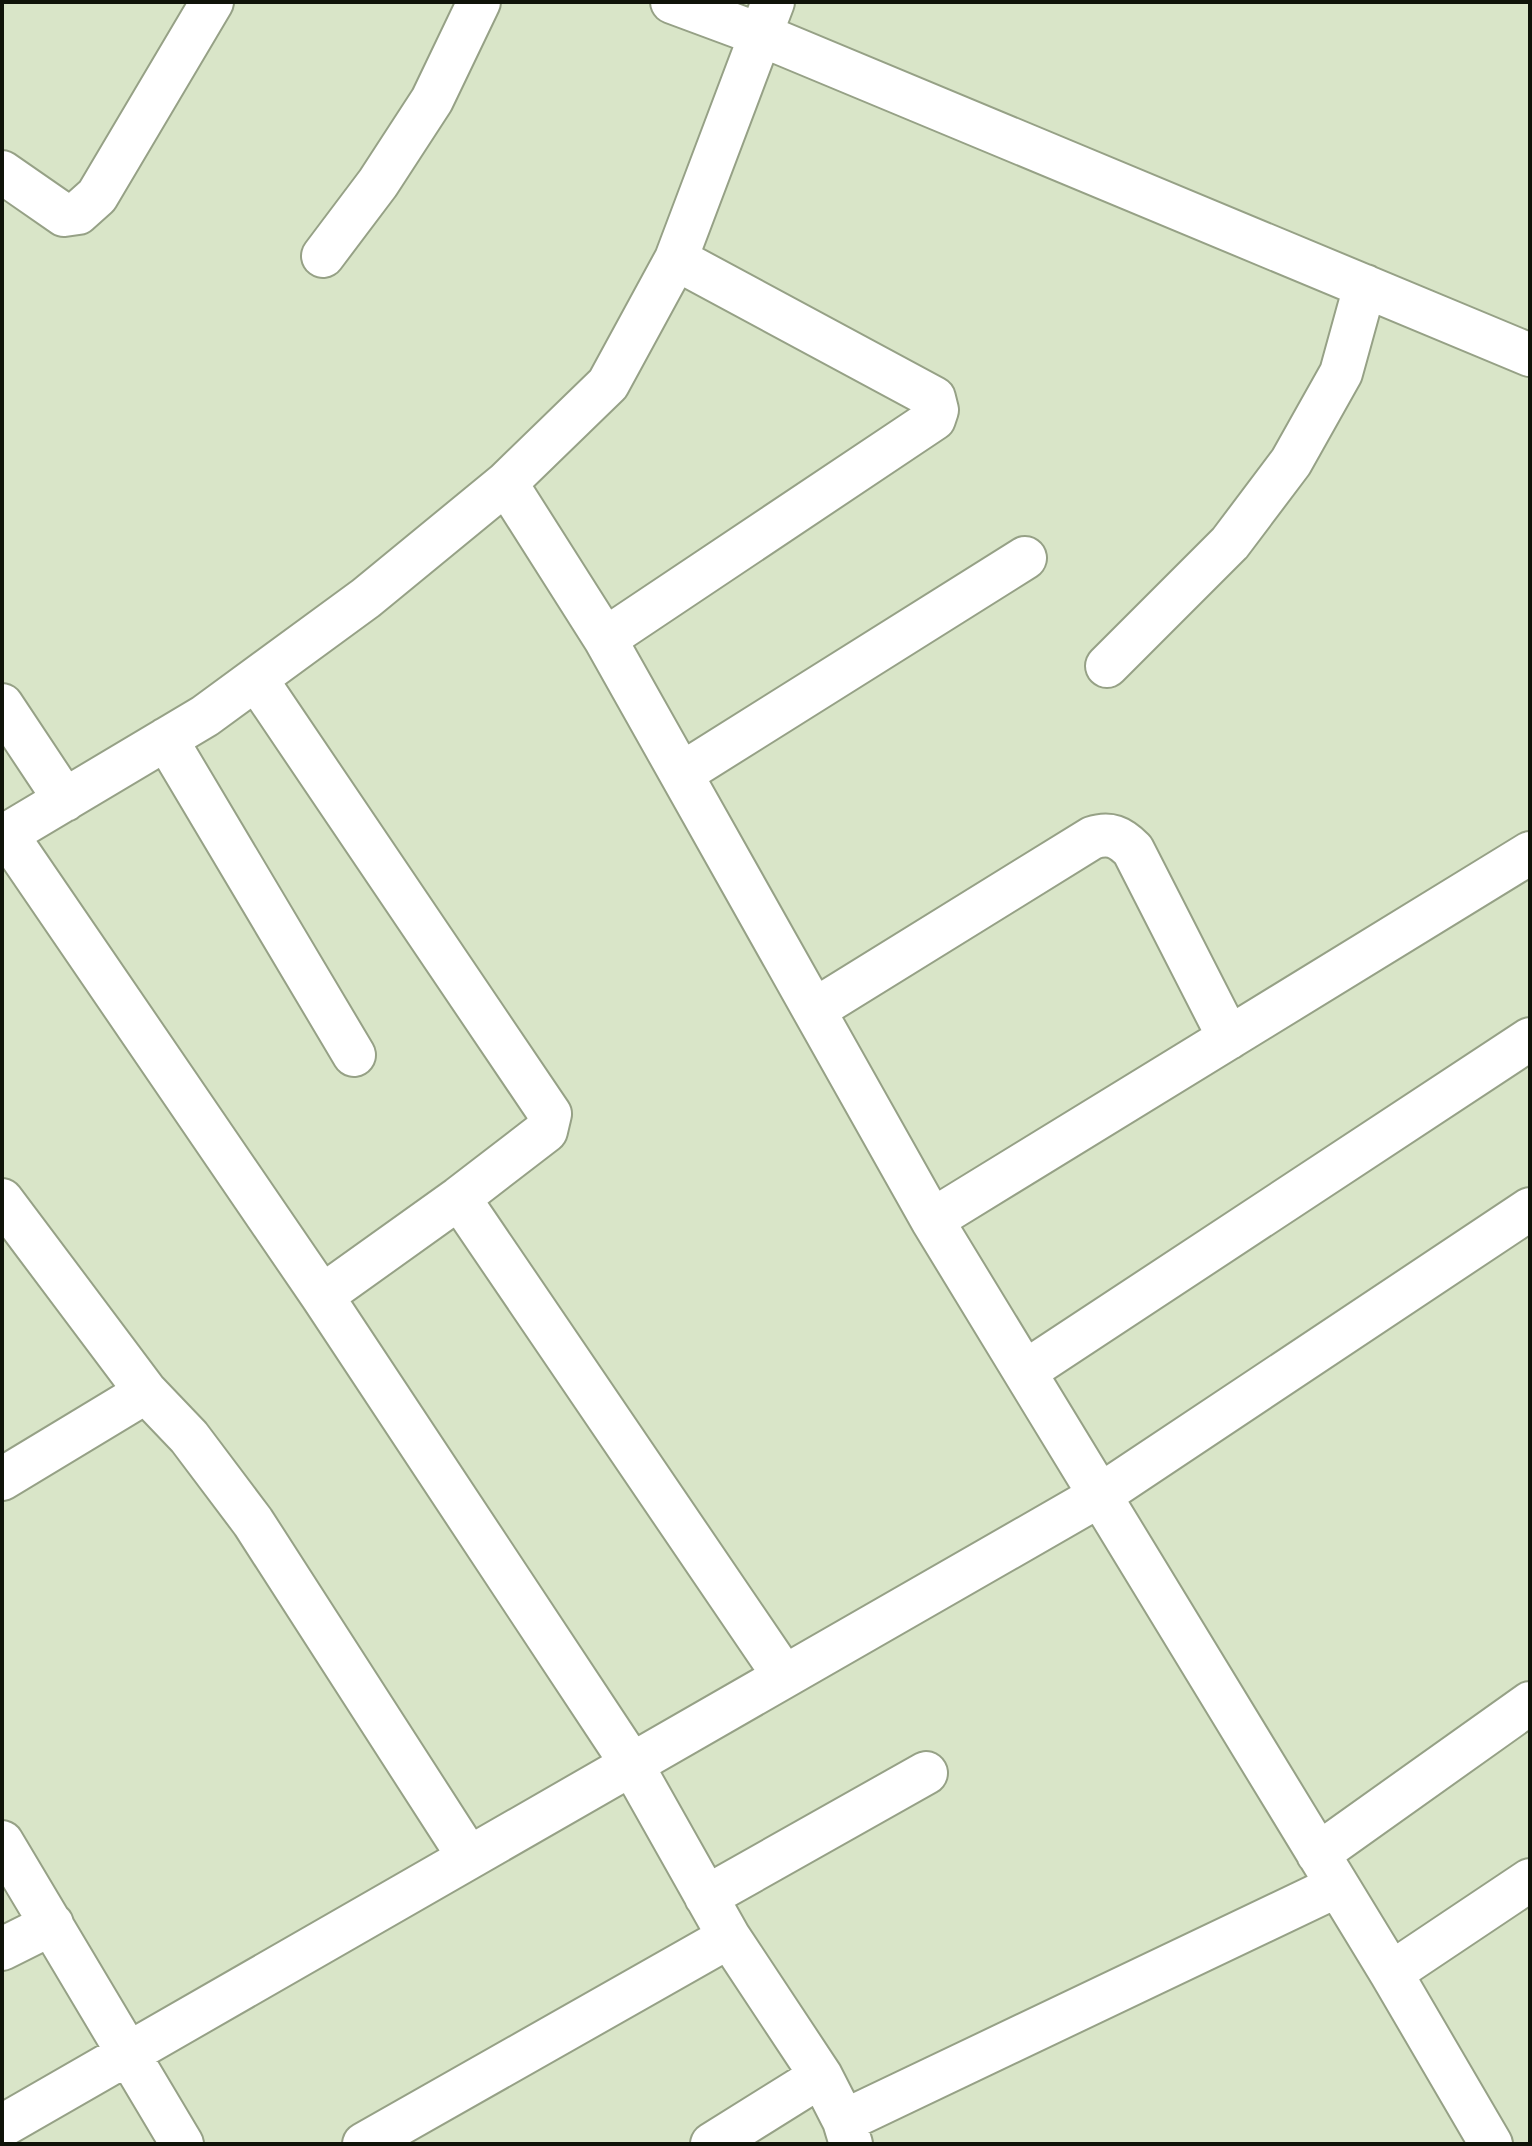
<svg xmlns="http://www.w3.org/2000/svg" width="1532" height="2146" font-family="'Roboto Condensed',sans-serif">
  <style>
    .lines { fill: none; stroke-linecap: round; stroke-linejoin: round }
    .minor-casing { stroke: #96a186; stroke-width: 46 }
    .minor { stroke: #fff; stroke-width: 42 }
  </style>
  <rect width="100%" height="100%" fill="#d9e5c8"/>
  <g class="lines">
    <!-- minor casing -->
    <g class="minor-casing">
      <path id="minor" d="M 672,2 L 761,35 L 1530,355
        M 2,172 L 64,215 L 78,213 L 97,196 L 212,2
        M 323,256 L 378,183 L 432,100 L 479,2
        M 506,483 L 605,639 L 932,1220 L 1391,1973 L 1491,2144
        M 605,639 L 934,419 L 937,410 L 934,398 L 676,259
        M 1107,666 L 1230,543 L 1291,462 L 1341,373 L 1365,286
        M 256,679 L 550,1114 L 546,1131 L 459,1198 L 322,1296
        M 2,705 L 65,800
        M 166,739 L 354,1055
        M 681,774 L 1025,558
        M 7,835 L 322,1296 L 631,1763 L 729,1937 L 821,2076 L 844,2121 L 851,2144
        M 2,837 L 205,716 L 366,598 L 506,483 L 608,384 L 676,259 L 773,2
        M 814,1010 L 1092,838 C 1110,832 1120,837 1133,850 L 1229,1038
        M 459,1198 L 784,1676
        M 2,1200 L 146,1392
        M 932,1220 L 1530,853
        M 1026,1371 L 1530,1039
        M 2,1479 L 146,1392 L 189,1437 L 253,1522 L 468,1856
        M 2,1842 L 182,2144
        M 1318,1854 L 1530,1703
        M 706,1897 L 926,1773
        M 2,1949 L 52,1924
        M 1391,1973 L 1530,1880
        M 844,2121 L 1337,1886
        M 2,2126 L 1099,1496 L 1530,1209
        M 364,2144 L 729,1937
        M 712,2144 L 821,2076"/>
    </g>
    <!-- minor -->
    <use href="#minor" class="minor"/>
  </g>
  <!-- border -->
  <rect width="1532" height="2146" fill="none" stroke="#0f1309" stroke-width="8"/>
</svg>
